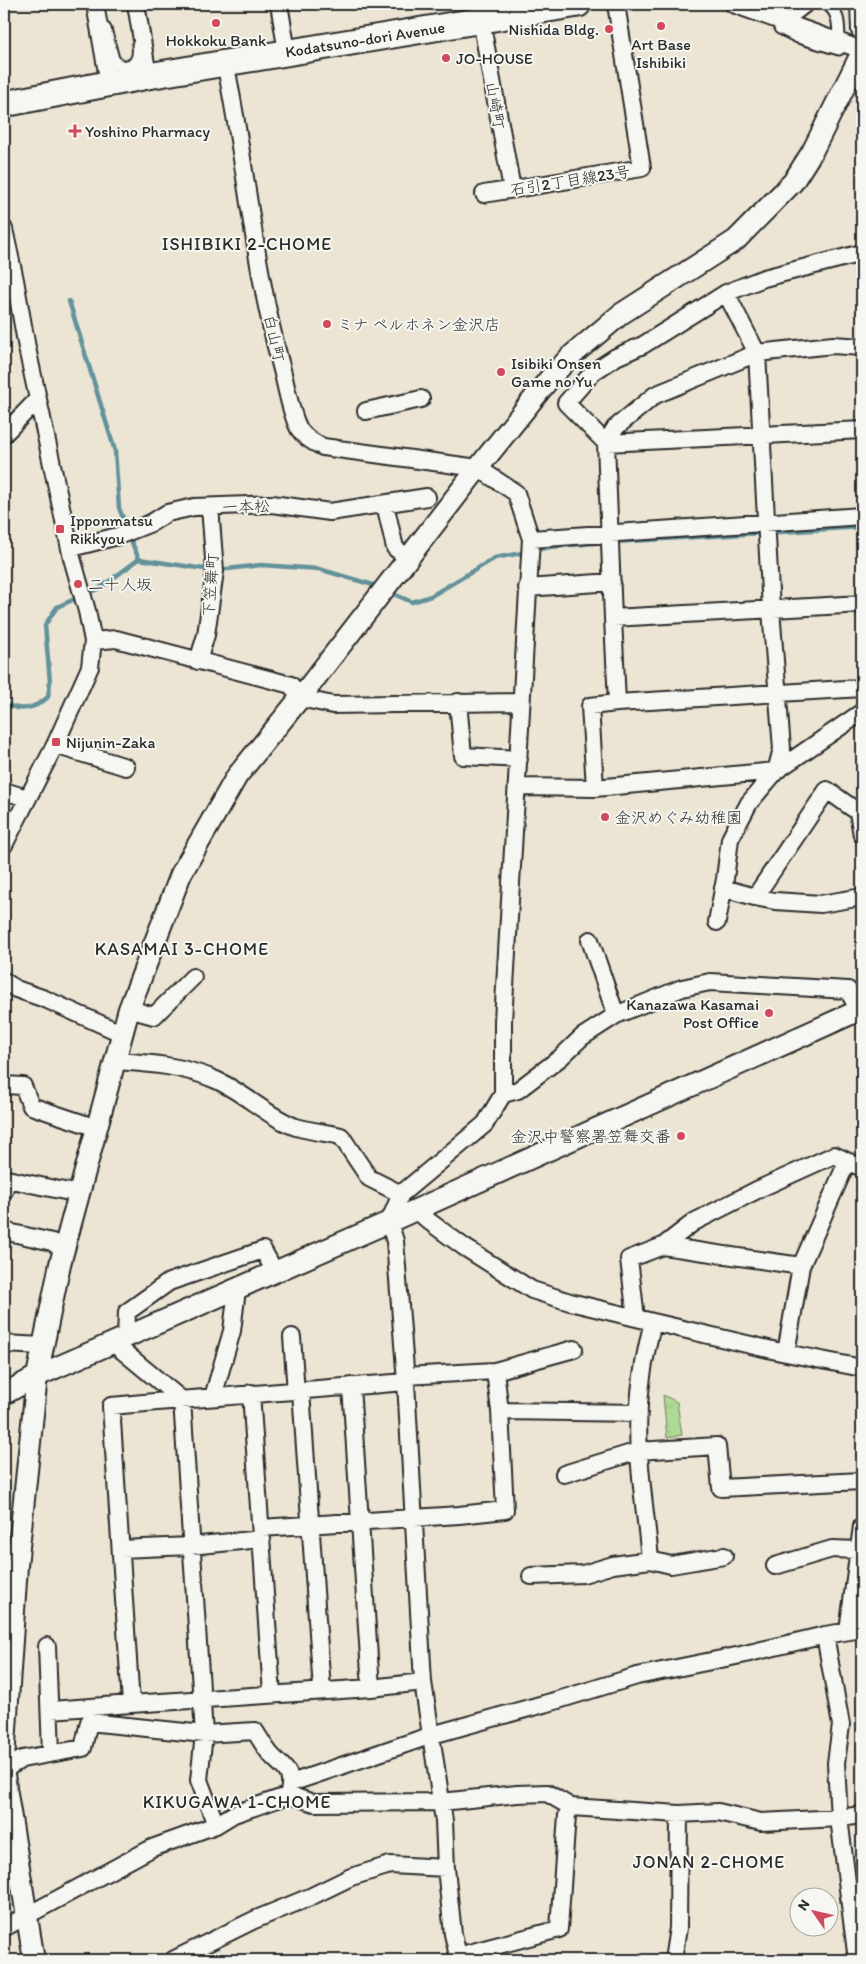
<svg xmlns="http://www.w3.org/2000/svg" width="866" height="1964" font-family="Itim,'Klee One',sans-serif">
  <style>
    .grass { fill: url(#grass-tufts); stroke: #6d8260 }
    .lines { fill: none; stroke-linecap: round; stroke-linejoin: round }
    .stream { stroke: #63929c; stroke-width: 4.5 }
    .pedestrian-casing { stroke: #2b2b2b; stroke-width: 15 }
    .minor-casing { stroke: #2b2b2b; stroke-width: 20 }
    .tertiary-casing { stroke: #2b2b2b; stroke-width: 24 }
    .primary-casing { stroke: #2b2b2b; stroke-width: 29 }
    .pedestrian { stroke: #f6f6f2; stroke-width: 11 }
    .minor { stroke: #f6f6f2; stroke-width: 16 }
    .tertiary { stroke: #f6f6f2; stroke-width: 20 }
    .primary { stroke: #f6f6f2; stroke-width: 25 }
    .poi-dot { fill: #d1495b; stroke: #f6f6f2; stroke-width: 2 }
    .labels { text-anchor: middle; stroke-width: 4; stroke-linejoin: round; paint-order: stroke }
    .poi-label { font-size: 16px; fill: #2b2b2b; stroke: #f6f6f2; text-anchor: start }
    .street-label { font-size: 16px; fill: #2b2b2b; stroke: #f6f6f2 }
    .neighbourhood-label { font-size: 18px; letter-spacing: 1px; fill: #2b2b2b; stroke: #f6f6f2 }
  </style>
  <defs>
    <pattern id="grass-tufts" width="24" height="20" patternUnits="userSpaceOnUse" patternTransform="scale(1.25)"><rect width="24" height="20" fill="#afd996"/><path d="M3 7l-1-3M5 7V3M7 7l1-3M15 17l-1-3M17 17v-4M19 17l1-3" fill="none" stroke="#97ba81"/></pattern>
  </defs>
  <rect width="100%" height="100%" fill="#ede5d3"/>
  <filter id="ink" filterUnits="userSpaceOnUse"><feTurbulence type="fractalNoise" baseFrequency=".02" numOctaves="2"/><feDisplacementMap in="SourceGraphic" scale="10" xChannelSelector="R" yChannelSelector="G"/><feConvolveMatrix kernelMatrix="1 2 1 2 8 2 1 2 1" color-interpolation-filters="sRGB"/></filter>
  <g filter="url(#ink)">
    <!-- grass -->
    <path class="grass" d="M 663,1395 L 677,1402 L 682,1435 L 667,1438 Z"/>
    <g class="lines">
      <!-- stream -->
      <path class="stream" d="M 69,301 L 115,451 L 119,508 L 127,528
        M 129,536 L 139,559
        M 614,542 L 862,527
        M 535,550 L 550,547 L 606,542
        M 219,570 L 261,565 L 319,569 L 380,587
        M 389,592 L 412,602 L 431,596 L 495,558 L 527,552
        M 86,594 L 100,588 L 139,559 L 211,570
        M 4,702 C 18,713 35,709 48,697 L 50,682 L 45,625 L 57,607 L 79,597"/>
      <!-- pedestrian casing -->
      <g class="pedestrian-casing">
        <path id="pedestrian" d="M 779,15 L 791,18 L 809,4
          M 780,28 L 798,37 L 839,49 C 838,32 842,14 827,4
          M 105,29 L 113,59 L 118,65 C 135,70 140,59 138,45"/>
      </g>
      <!-- minor casing -->
      <g class="minor-casing">
        <path id="minor" d="M 95,4 L 109,84
          M 136,4 L 148,76
          M 279,4 L 287,52
          M 733,4 L 862,50
          M 481,20 L 512,189
          M 225,62 C 246,163 254,267 281,366 C 286,384 290,412 299,429 C 304,437 314,443 323,447 L 478,468 L 516,493 L 531,539 L 503,1021 L 503,1094 L 485,1124 L 401,1194 L 389,1222 L 395,1241 L 406,1382 L 423,1682 L 444,1821 L 446,1868 L 453,1934 L 459,1960
          M 484,194 L 642,168 L 616,4
          M 4,229 L 15,280 L 27,348 L 72,558 L 87,611 L 93,641 L 90,667 L 55,745 L 4,845
          M 726,293 L 643,345 L 616,357 L 593,372 L 566,403 L 606,443 L 862,430
          M 366,411 L 421,399
          M 4,434 L 38,399
          M 385,504 L 395,548 L 408,558
          M 531,539 L 862,516
          M 71,548 L 118,536 L 151,523 L 167,513 L 194,507 L 272,504 L 330,512 L 427,497
          M 527,588 L 612,582
          M 613,618 L 606,443 L 615,428 L 655,395 L 757,353 L 833,345 L 862,347
          M 93,641 L 116,639 L 291,685 L 300,698 L 333,705 L 521,702
          M 198,661 L 206,635 L 215,571 L 210,507
          M 458,702 L 463,756 L 519,759
          M 617,703 L 862,688
          M 55,745 L 126,767
          M 776,771 L 782,749 L 771,610 L 757,353 L 726,293 L 764,278 L 862,253
          M 518,787 L 595,788 L 776,771
          M 595,788 L 590,706 L 617,703 L 613,618 L 862,604
          M 4,791 L 27,798
          M 723,888 L 755,897 L 827,790 L 858,812 L 862,835
          M 755,897 L 775,901 L 821,904 L 862,897
          M 717,922 L 725,879 L 730,839 L 749,803 L 776,771 L 862,712
          M 590,940 L 616,1015
          M 4,981 L 16,989 L 45,999 L 123,1034
          M 129,1009 L 154,1016 L 193,977
          M 115,1061 C 150,1063 184,1066 216,1080 C 243,1092 270,1118 296,1127 C 310,1131 326,1133 341,1136 L 369,1178 L 401,1194
          M 4,1085 L 23,1086 L 31,1106 L 97,1128
          M 503,1094 L 518,1090 L 560,1058 L 582,1037 L 616,1015 L 682,988 L 710,982 L 848,990 L 859,1011
          M 4,1191 L 7,1179 L 79,1194
          M 415,1209 L 430,1222 L 464,1247 L 532,1290 L 570,1302 L 653,1322 L 781,1352 L 862,1368
          M 4,1231 L 52,1242 L 64,1250
          M 663,1246 L 801,1266
          M 636,1318 L 629,1259 L 663,1246 L 694,1222 L 759,1189 L 834,1155 L 862,1168
          M 653,1322 C 642,1364 636,1409 639,1452 C 641,1488 647,1524 650,1560 L 671,1565 L 724,1556
          M 292,1337 L 296,1392
          M 126,1338 L 127,1312 L 169,1282 L 263,1250 L 275,1272
          M 113,1343 L 182,1400 L 204,1734 L 199,1780 L 216,1825
          M 4,1344 L 43,1346
          M 786,1353 L 801,1266 L 847,1162
          M 495,1371 L 574,1349
          M 406,1382 C 308,1390 210,1397 111,1406 L 131,1704 L 371,1688 L 423,1682
          M 351,1386 L 371,1688
          M 301,1391 L 322,1690
          M 251,1393 L 272,1694
          M 213,1397 L 232,1331 L 237,1289
          M 500,1411 L 639,1413
          M 564,1474 L 638,1451 L 717,1446 L 721,1488 L 862,1481
          M 261,1528 L 459,1515 L 505,1510 L 500,1411 L 495,1371 L 405,1376
          M 121,1549 L 190,1546 L 262,1539
          M 775,1566 L 832,1549 L 858,1550
          M 531,1576 L 583,1574 L 613,1565 L 650,1560
          M 848,1631 L 862,1526
          M 825,1635 L 841,1725 L 836,1763 L 839,1818 L 857,1960
          M 47,1646 L 51,1753
          M 51,1710 L 131,1704
          M 4,1770 L 22,1759 L 83,1748 L 89,1722 L 204,1734 L 255,1731 C 260,1739 265,1748 271,1755 C 283,1768 294,1771 289,1792
          M 291,1783 L 432,1735 L 558,1700 L 637,1676 L 741,1655 L 825,1635 L 862,1629
          M 4,1928 L 152,1848 L 216,1825 L 234,1814 L 289,1795 L 314,1803 L 441,1802 L 517,1794 L 547,1793 L 571,1807 L 679,1814 L 718,1812 L 761,1822 L 839,1818 L 862,1815
          M 458,1956 L 559,1929 L 567,1815 L 571,1807
          M 173,1960 L 254,1920 L 310,1897 L 351,1877 L 390,1865 L 446,1868
          M 673,1960 L 678,1928 L 679,1814"/>
      </g>
      <!-- tertiary casing -->
      <g class="tertiary-casing">
        <path id="tertiary" d="M 861,4 L 862,30
          M 4,1394 L 37,1376 L 389,1222 L 862,1009
          M 4,1759 L 17,1566 L 37,1376 L 60,1264 L 129,1009 L 181,874 L 237,776 L 300,698 L 478,468 L 550,378 L 571,356 L 621,314 L 736,240 L 793,182 L 812,152 L 862,52
          M 4,1775 L 34,1960"/>
      </g>
      <!-- primary casing -->
      <g class="primary-casing">
        <path id="primary" d="M 4,104 L 148,76 L 578,4"/>
      </g>
      <!-- pedestrian -->
      <use href="#pedestrian" class="pedestrian"/>
      <!-- minor -->
      <use href="#minor" class="minor"/>
      <!-- tertiary -->
      <use href="#tertiary" class="tertiary"/>
      <!-- primary -->
      <use href="#primary" class="primary"/>
    </g>
  </g>
  <!-- markers -->
  <g class="poi-dot">
    <circle cx="216" cy="23" r="5"/>
    <circle cx="661" cy="26" r="5"/>
    <circle cx="609" cy="29" r="5"/>
    <circle cx="446" cy="58" r="5"/>
    <path d="M72.5 123.5h5v5h5v5h-5v5h-5v-5h-5v-5h5z"/>
    <circle cx="327" cy="324" r="5"/>
    <circle cx="501" cy="372" r="5"/>
    <rect x="55" y="524" width="10" height="10" rx="2.5"/>
    <circle cx="78" cy="584" r="5"/>
    <rect x="51" y="737" width="10" height="10" rx="2.5"/>
    <circle cx="605" cy="817" r="5"/>
    <circle cx="769" cy="1013" r="5"/>
    <circle cx="681" cy="1136" r="5"/>
  </g>
  <g class="labels">
    <!-- poi labels -->
    <g class="poi-label">
      <text x="599" y="35" text-anchor="end">Nishida Bldg.</text>
      <text x="216" y="46" text-anchor="middle">Hokkoku Bank</text>
      <text x="661" y="50" text-anchor="middle">Art Base<tspan x="661" dy="18">Ishibiki</tspan></text>
      <text x="456" y="64">JO-HOUSE</text>
      <text x="85" y="137">Yoshino Pharmacy</text>
      <text x="337" y="330">ミナ ペルホネン金沢店</text>
      <text x="511" y="369">Isibiki Onsen<tspan x="511" dy="18">Game no Yu</tspan></text>
      <text x="70" y="526">Ipponmatsu<tspan x="70" dy="18">Rikkyou</tspan></text>
      <text x="88" y="590">二十人坂</text>
      <text x="66" y="748">Nijunin-Zaka</text>
      <text x="615" y="823">金沢めぐみ幼稚園</text>
      <text x="759" y="1010" text-anchor="end">Kanazawa Kasamai<tspan x="759" dy="18">Post Office</tspan></text>
      <text x="671" y="1142" text-anchor="end">金沢中警察署笠舞交番</text>
    </g>
    <!-- street labels -->
    <g class="street-label">
      <text transform="translate(365 39) rotate(-9)" y="6">Kodatsuno-dori Avenue</text>
      <text transform="translate(496 105) rotate(80)" y="6">山崎町</text>
      <text transform="translate(570 180) rotate(-9)" y="6">石引2丁目線23号</text>
      <text transform="translate(275 338) rotate(77)" y="6">白山町</text>
      <text transform="translate(246 506) rotate(-2)" y="6">一本松</text>
      <text transform="translate(210 585) rotate(-86)" y="6">下笠舞町</text>
    </g>
    <!-- neighbourhood labels -->
    <g class="neighbourhood-label">
      <text x="247" y="250">ISHIBIKI 2-CHOME</text>
      <text x="182" y="955">KASAMAI 3-CHOME</text>
      <text x="237" y="1808">KIKUGAWA 1-CHOME</text>
      <text x="709" y="1868">JONAN 2-CHOME</text>
    </g>
  </g>
  <!-- margin -->
  <rect width="866" height="1964" fill="none" stroke="#f6f6f2" stroke-width="20"/>
  <rect x="10" y="10" width="846" height="1944" fill="none" stroke="#2b2b2b" stroke-width="2" filter="url(#ink)"/>
  <!-- north arrow -->
  <g transform="translate(814 1912) rotate(304)"><circle r="24" fill="#f6f6f2" stroke="#a5a5a2"/>
  <path d="M0-4L9 19L0 12L-9 19Z" fill="#d1495b"/>
  <text y="-8" font-size="14" font-weight="bold" text-anchor="middle" fill="#2b2b2b">N</text>
  </g>
</svg>
